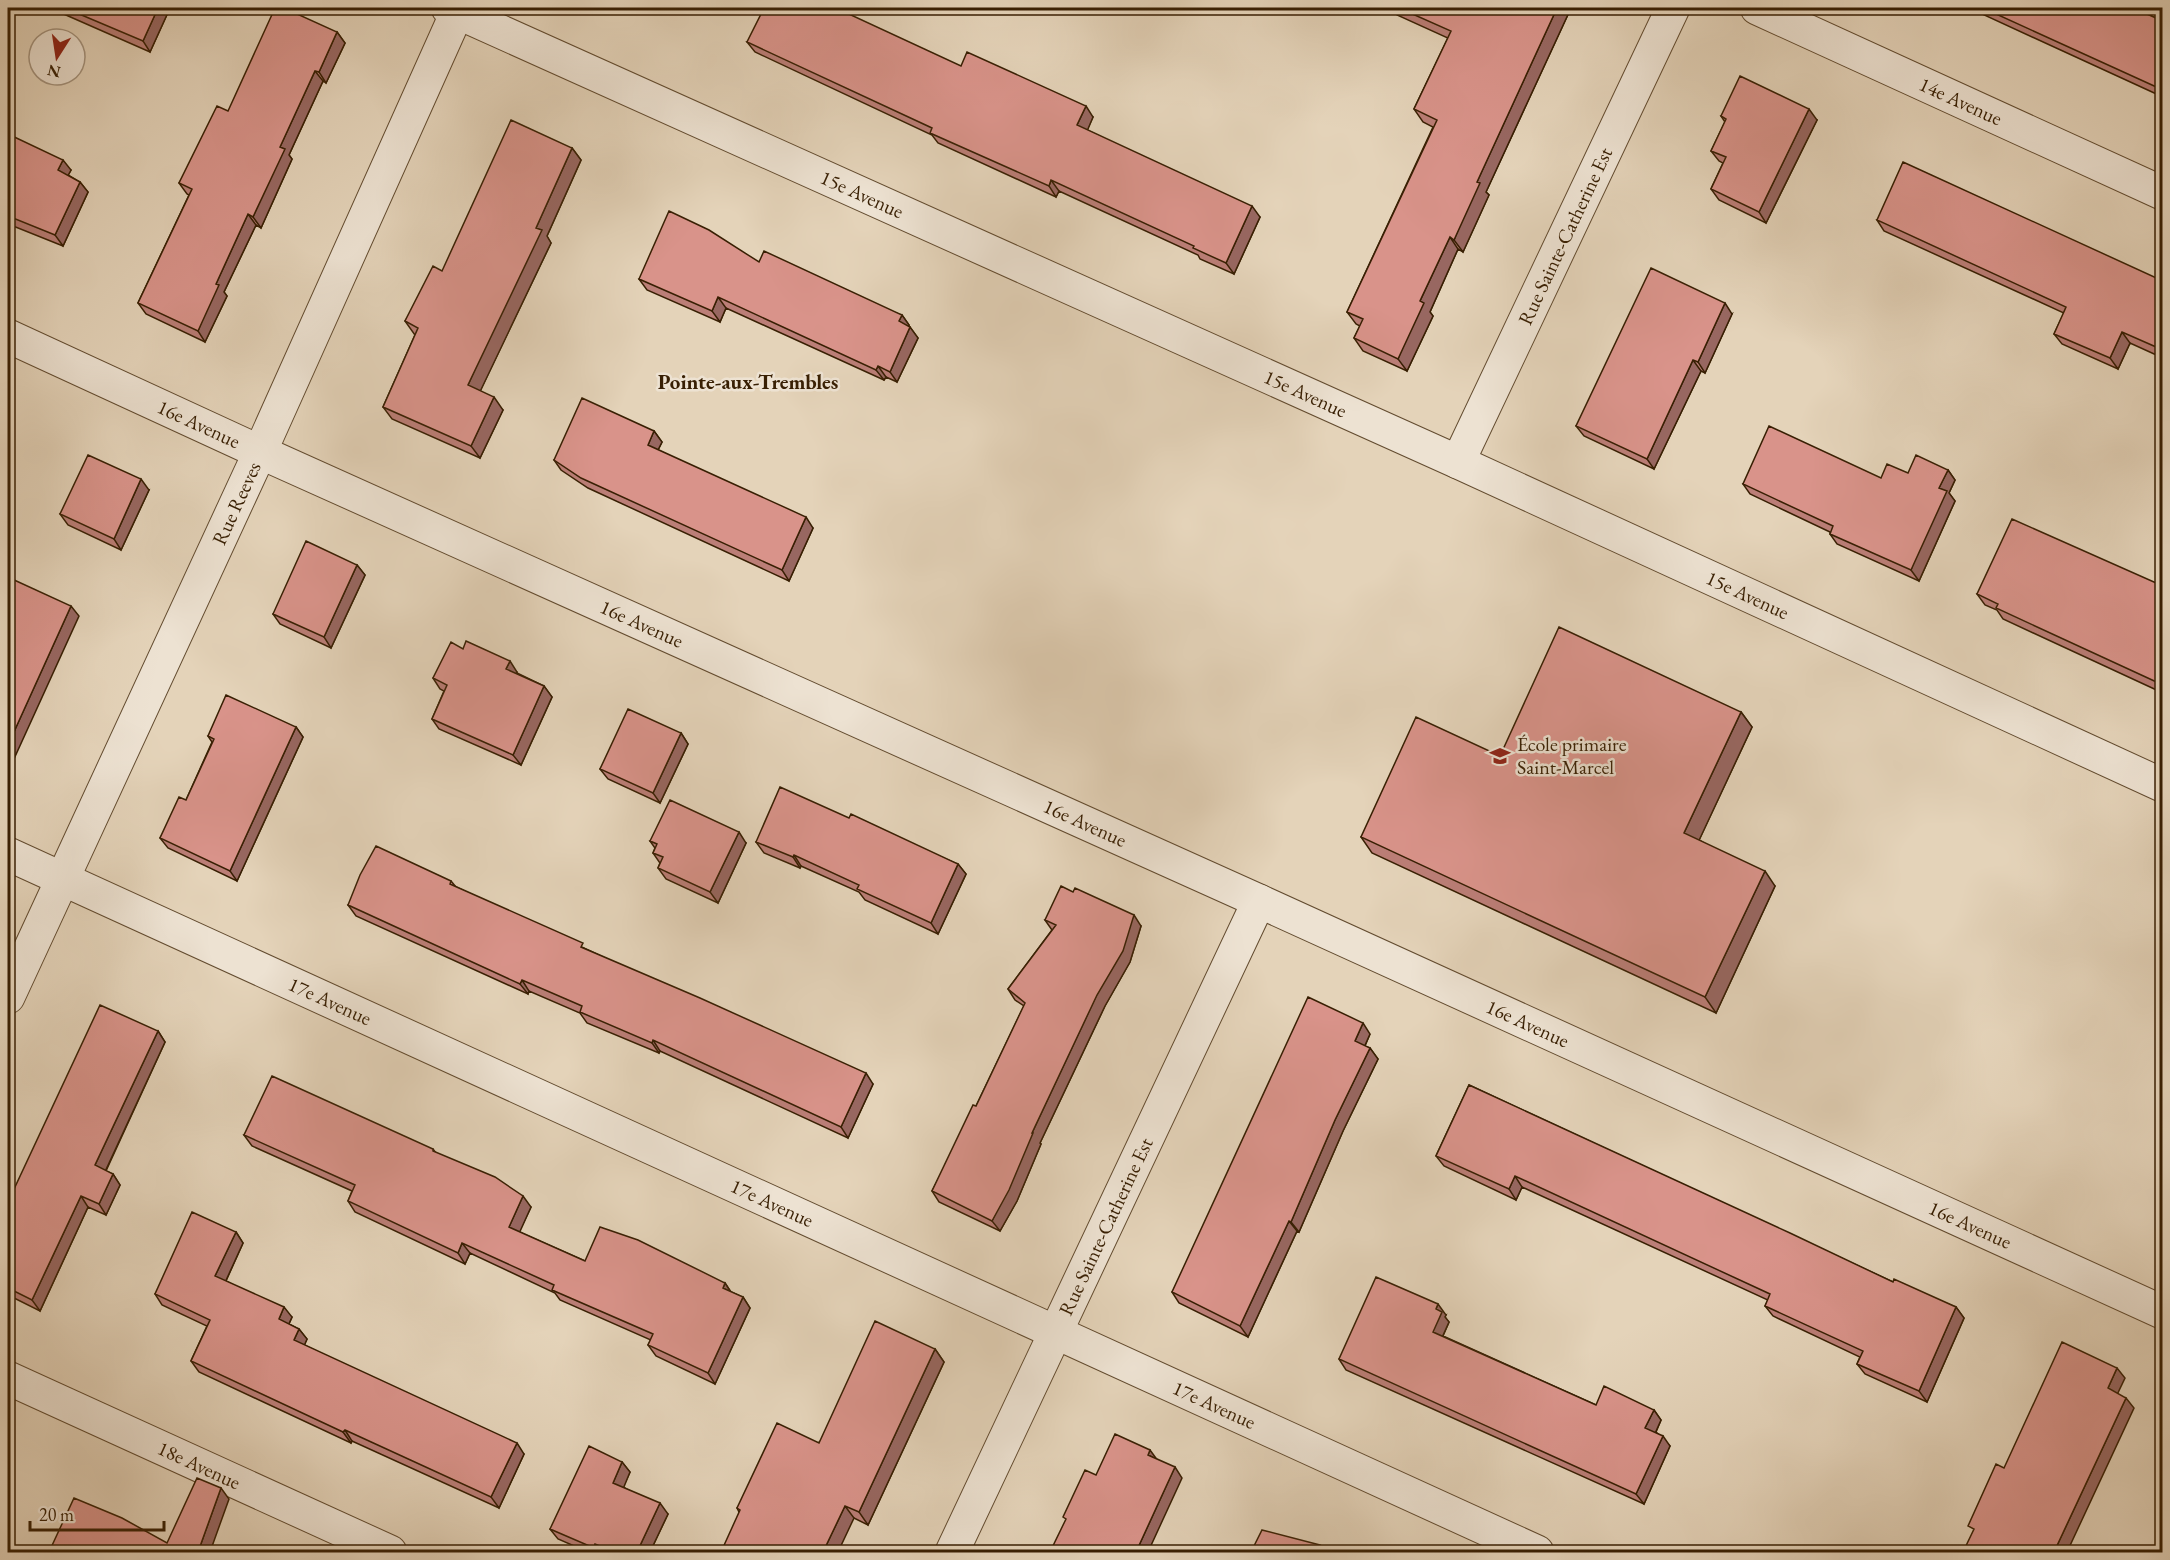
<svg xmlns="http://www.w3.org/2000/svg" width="2170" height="1560" font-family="'EB Garamond',serif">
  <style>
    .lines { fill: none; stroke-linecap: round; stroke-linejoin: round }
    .street-casing { stroke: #634c30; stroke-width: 35 }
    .street { stroke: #ede2d2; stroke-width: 33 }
    .wall { fill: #bb7e77; stroke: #381f03; stroke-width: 1.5 }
    .shaded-wall { fill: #986761; stroke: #381f03; stroke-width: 1.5 }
    .building { fill: #d9938a; stroke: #381f03; stroke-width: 1.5 }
    .labels { text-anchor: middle; stroke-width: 5; stroke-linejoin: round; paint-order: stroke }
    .street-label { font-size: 20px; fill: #381f03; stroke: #ede2d2 }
    .poi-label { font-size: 20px; fill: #381f03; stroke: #ede2d2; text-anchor: start }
    .neighbourhood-label { font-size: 21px; font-weight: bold; fill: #381f03; stroke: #ede2d2 }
  </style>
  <rect width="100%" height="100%" fill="#e4d3b9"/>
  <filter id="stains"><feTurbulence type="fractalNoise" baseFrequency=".00333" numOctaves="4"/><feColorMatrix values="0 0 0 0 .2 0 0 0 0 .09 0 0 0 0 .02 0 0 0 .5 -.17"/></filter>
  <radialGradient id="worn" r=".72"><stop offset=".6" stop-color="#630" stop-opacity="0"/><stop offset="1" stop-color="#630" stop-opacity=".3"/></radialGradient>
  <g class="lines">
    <!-- street casing -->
    <g class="street-casing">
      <g id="street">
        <path id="s1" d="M 448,8 L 1458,462 L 2162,785"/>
        <path id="s2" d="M 1757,8 L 2162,193"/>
        <path id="s3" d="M 8,336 L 260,452 L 1259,901 L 2162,1312"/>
        <path id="s4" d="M 1458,462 L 1673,8"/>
        <path id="s5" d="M 8,854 L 1537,1552"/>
        <path id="s6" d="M 8,997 L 260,452 L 459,8"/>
        <path id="s7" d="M 8,1378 L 390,1552"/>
        <path id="s8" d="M 952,1552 L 1259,901"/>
      </g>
    </g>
    <!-- street -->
    <use href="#street" class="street"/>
  </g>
  <!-- wall -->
  <path class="wall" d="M 50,8 L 170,8 L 150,52 Z
    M 633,8 L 647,8 L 644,13 Z
    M 1392,8 L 1571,8 L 1486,192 L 1489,195 L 1463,252 L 1458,249 L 1430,312 L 1433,316 L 1407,371 L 1363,351 L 1354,338 L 1360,326 L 1356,324 L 1347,312 L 1433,127 L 1423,122 L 1414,109 L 1448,38 L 1397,15 Z
    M 1977,8 L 2133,8 L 2163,21 L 2163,97 L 1982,14 Z
    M 337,32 L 345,43 L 326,83 L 323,81 L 289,155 L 292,159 L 261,228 L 256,225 L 224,292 L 227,296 L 205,342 L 146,314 L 138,303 L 189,195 L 187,194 L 179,183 L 228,111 Z
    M 747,42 L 961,66 L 1093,117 L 1087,130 L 1260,217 L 1234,274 L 1200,259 L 1198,255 L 1059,191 L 1056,197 L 938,143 L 932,135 L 755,52 Z
    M 1721,116 L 1817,120 L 1766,223 L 1719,200 L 1711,189 L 1723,163 L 1719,161 L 1711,151 L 1725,122 Z
    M 8,134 L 71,170 L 68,175 L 80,182 L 88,192 L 63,246 L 8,224 Z
    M 572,148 L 581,160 L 547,236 L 551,243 L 480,391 L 503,410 L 480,458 L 392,419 L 383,407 L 415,335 L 405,321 L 442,271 Z
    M 1877,220 L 2163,281 L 2163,358 L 2130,343 L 2118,369 L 2062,344 L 2054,334 L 2064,313 L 1884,231 Z
    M 759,262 L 902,315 L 909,325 L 909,326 L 918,338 L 897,382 L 886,377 L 884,380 L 726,308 L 720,322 L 647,290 L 639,279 Z
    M 1732,314 L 1705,373 L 1701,371 L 1654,469 L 1584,436 L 1576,426 Z
    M 654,431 L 662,442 L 658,450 L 813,528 L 789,581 L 588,488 L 561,470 L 554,460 Z
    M 1948,470 L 1955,480 L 1949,493 L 1955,501 L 1919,581 L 1837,544 L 1830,534 L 1830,532 L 1750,494 L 1743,484 L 1881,478 L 1908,473 Z
    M 149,490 L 121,550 L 68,525 L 60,514 Z
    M 357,565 L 365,575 L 331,648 L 280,624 L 273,614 Z
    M 2163,586 L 2163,693 L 2003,619 L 1997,610 L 1985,605 L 1977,594 Z
    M 463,649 L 517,672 L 517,673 L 544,686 L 552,697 L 521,765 L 439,729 L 432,719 L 444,691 L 440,689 L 433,678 Z
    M 1741,712 L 1752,727 L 1699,840 L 1775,886 L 1716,1013 L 1372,853 L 1361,837 L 1500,756 Z
    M 296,727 L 303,737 L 237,881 L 168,848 L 160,838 L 186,800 L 212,742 L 208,736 Z
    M 681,733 L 688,744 L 660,803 L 608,779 L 600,769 Z
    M 849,818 L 958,864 L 966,874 L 938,934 L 865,900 L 859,892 L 801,866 L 800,868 L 764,853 L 756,842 Z
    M 650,841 L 746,843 L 718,903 L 666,879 L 658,868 L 660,863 L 653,853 L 655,848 Z
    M 451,881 L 456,887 L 588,950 L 873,1084 L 848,1138 L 660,1051 L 659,1053 L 587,1023 L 580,1013 L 529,991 L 528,994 L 356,916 L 348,905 Z
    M 1045,920 L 1141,926 L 1130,962 L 1105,1006 L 1040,1143 L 1041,1144 L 1017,1201 L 1000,1231 L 939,1202 L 932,1191 L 976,1106 L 1024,1006 L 1015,1000 L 1008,989 L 1052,930 Z
    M 158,1031 L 165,1042 L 106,1171 L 113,1174 L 120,1185 L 106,1215 L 88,1207 L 40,1311 L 8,1295 L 8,1202 Z
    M 1370,1034 L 1365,1046 L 1370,1048 L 1378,1059 L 1343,1131 L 1299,1232 L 1297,1231 L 1248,1337 L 1179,1303 L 1172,1292 Z
    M 1469,1085 L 1893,1282 L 1956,1307 L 1964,1318 L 1927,1402 L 1865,1374 L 1857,1364 L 1860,1357 L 1773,1316 L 1765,1306 L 1768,1300 L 1522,1187 L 1516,1200 L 1444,1166 L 1436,1156 Z
    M 244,1135 L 433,1149 L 436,1153 L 531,1207 L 519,1232 L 585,1261 L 725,1283 L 731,1292 L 743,1297 L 750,1308 L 715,1384 L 656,1356 L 648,1345 L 651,1340 L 560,1300 L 555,1293 L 470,1253 L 465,1264 L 355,1212 L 348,1201 L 352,1191 L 252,1146 Z
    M 236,1232 L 243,1243 L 226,1281 L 292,1317 L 289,1324 L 299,1329 L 307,1339 L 304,1345 L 524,1454 L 499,1508 L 352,1441 L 351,1443 L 199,1372 L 191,1361 L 207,1326 L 162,1305 L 155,1294 Z
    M 1446,1315 L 1445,1317 L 1449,1322 L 1443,1336 L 1596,1405 L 1654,1410 L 1661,1420 L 1656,1432 L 1670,1446 L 1644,1504 L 1346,1370 L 1339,1359 Z
    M 935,1349 L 944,1362 L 868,1525 L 854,1518 L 739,1512 L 737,1508 Z
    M 622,1462 L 630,1472 L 623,1487 L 668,1514 L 650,1552 L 588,1552 L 558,1539 L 550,1529 Z"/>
  <!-- shaded-wall -->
  <path class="shaded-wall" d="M 158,8 L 170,8 L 150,52 L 143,41 Z
    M 641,8 L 647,8 L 644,13 Z
    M 1557,8 L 1571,8 L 1486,192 L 1489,195 L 1463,252 L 1454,240 L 1477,182 Z
    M 337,32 L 345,43 L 326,83 L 319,72 Z
    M 315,71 L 323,81 L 289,155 L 292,159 L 261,228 L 253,217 L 280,147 Z
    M 1086,106 L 1093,117 L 1085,136 L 1077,125 Z
    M 1809,109 L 1817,120 L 1766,223 L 1759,212 Z
    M 572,148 L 581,160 L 547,236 L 551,243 L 477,398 L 468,385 L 536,228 Z
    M 63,160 L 71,170 L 65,181 L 58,170 Z
    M 1051,180 L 1059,191 L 1056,197 L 1049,186 Z
    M 80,182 L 88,192 L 63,246 L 55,235 Z
    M 1252,206 L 1260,217 L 1234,274 L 1226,263 Z
    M 248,214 L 256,225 L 224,292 L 227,296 L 205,342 L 198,331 L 216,284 Z
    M 1450,237 L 1458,249 L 1430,312 L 1433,316 L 1407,371 L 1398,359 L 1420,301 Z
    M 718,297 L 726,308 L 720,322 L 712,311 Z
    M 1725,303 L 1732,314 L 1705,373 L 1698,362 Z
    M 902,315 L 909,325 L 906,332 L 899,321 Z
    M 910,327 L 918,338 L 897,382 L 890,372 Z
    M 2122,332 L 2130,343 L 2118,369 L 2110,358 Z
    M 1693,360 L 1701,371 L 1654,469 L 1647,459 Z
    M 878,366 L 886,377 L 884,380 L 876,370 Z
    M 494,397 L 503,410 L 480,458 L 471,446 Z
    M 654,431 L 662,442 L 655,456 L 648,445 Z
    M 1948,470 L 1955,480 L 1949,493 L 1955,501 L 1919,581 L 1911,570 L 1939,488 Z
    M 141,479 L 149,490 L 121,550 L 114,539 Z
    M 806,517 L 813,528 L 789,581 L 782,570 Z
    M 357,565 L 365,575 L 331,648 L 324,637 Z
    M 71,606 L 79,616 L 8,772 L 8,745 Z
    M 510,661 L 517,672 L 514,679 L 506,669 Z
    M 544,686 L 552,697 L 521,765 L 513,755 Z
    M 1741,712 L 1752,727 L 1695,849 L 1684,833 Z
    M 296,727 L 303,737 L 237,881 L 230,871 Z
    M 681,733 L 688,744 L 660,803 L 653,793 Z
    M 739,832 L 746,843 L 718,903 L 710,892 Z
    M 794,855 L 801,866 L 800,868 L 793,857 Z
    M 958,864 L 966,874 L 938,934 L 931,923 Z
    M 1765,871 L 1775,886 L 1716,1013 L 1705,997 Z
    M 1134,915 L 1141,926 L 1130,962 L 1105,1006 L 1040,1143 L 1041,1144 L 1017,1201 L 1000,1231 L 992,1221 L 1032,1133 Z
    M 522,980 L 529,991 L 528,994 L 520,984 Z
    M 1363,1023 L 1370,1034 L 1362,1052 L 1355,1041 Z
    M 158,1031 L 165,1042 L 103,1176 L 95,1165 Z
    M 653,1040 L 660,1051 L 659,1053 L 652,1043 Z
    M 1370,1048 L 1378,1059 L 1343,1131 L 1299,1232 L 1291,1222 L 1335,1120 Z
    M 866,1073 L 873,1084 L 848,1138 L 841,1127 Z
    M 113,1174 L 120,1185 L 106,1215 L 99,1204 Z
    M 1515,1176 L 1522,1187 L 1516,1200 L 1509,1189 Z
    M 81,1196 L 88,1207 L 40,1311 L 32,1300 Z
    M 523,1196 L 531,1207 L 517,1238 L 509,1227 Z
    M 1289,1221 L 1297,1231 L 1248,1337 L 1240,1326 Z
    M 236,1232 L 243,1243 L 223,1287 L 215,1276 Z
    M 462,1243 L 470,1253 L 465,1264 L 458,1253 Z
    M 725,1283 L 732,1294 L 723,1288 Z
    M 743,1297 L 750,1308 L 715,1384 L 708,1373 Z
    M 1438,1304 L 1446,1315 L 1445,1317 L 1449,1322 L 1440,1342 L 1433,1332 L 1436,1309 Z
    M 284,1307 L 292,1317 L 286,1330 L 279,1319 Z
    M 1956,1307 L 1964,1318 L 1927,1402 L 1919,1391 Z
    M 299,1329 L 307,1339 L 302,1351 L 294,1340 Z
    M 935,1349 L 944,1362 L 868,1525 L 859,1512 Z
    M 2117,1368 L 2125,1378 L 2115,1399 L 2108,1388 Z
    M 2126,1398 L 2134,1408 L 2067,1552 L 2054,1552 Z
    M 1654,1410 L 1661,1420 L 1653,1438 L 1645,1428 Z
    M 345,1430 L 352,1441 L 351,1443 L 343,1432 Z
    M 1663,1436 L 1670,1446 L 1644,1504 L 1636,1494 Z
    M 517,1443 L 524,1454 L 499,1508 L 491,1497 Z
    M 1150,1450 L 1158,1461 L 1148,1455 Z
    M 622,1462 L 630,1472 L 621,1494 L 613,1483 Z
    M 1175,1467 L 1182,1478 L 1148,1552 L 1136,1552 Z
    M 221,1488 L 229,1499 L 210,1552 L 198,1552 Z
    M 660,1503 L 668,1514 L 650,1552 L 637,1552 Z
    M 845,1506 L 854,1518 L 838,1552 L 823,1552 Z
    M 595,1544 L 602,1552 L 597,1552 L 594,1548 Z"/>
  <!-- building -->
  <path class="building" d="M 65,8 L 158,8 L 143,41 Z
    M 275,8 L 284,8 L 337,32 L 319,72 L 315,71 L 280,147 L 285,149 L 253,217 L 248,214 L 216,284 L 219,285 L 198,331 L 138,303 L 192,189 L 179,183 L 217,106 L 228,111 Z
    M 764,8 L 836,8 L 961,66 L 967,52 L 1086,106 L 1077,125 L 1252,206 L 1226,263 L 1193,248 L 1194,246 L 1051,180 L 1049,186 L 930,133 L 932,128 L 747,42 Z
    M 1399,8 L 1557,8 L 1477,182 L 1480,183 L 1454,240 L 1450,237 L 1420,301 L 1424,303 L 1398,359 L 1354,338 L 1363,319 L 1347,312 L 1437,120 L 1414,109 L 1451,31 Z
    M 1983,8 L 2133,8 L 2163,21 L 2163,90 Z
    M 1740,76 L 1809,109 L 1759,212 L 1711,189 L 1726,157 L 1711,151 L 1726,119 L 1721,116 Z
    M 511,120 L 572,148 L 536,228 L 542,230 L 468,385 L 494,397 L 471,446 L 383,407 L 418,328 L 405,321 L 433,266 L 442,271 Z
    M 8,134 L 63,160 L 58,170 L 80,182 L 55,235 L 8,216 Z
    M 1903,162 L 2163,281 L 2163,350 L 2122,332 L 2110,358 L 2054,334 L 2066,307 L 1877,220 Z
    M 669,211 L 709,230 L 759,262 L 764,251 L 902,315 L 899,321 L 910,327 L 890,372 L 878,366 L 876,370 L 718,297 L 712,311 L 639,279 Z
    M 1651,268 L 1725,303 L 1698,362 L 1693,360 L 1647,459 L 1576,426 Z
    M 582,398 L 654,431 L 648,445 L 806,517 L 782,570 L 581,478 L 554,460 Z
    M 1769,426 L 1881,478 L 1887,464 L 1908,473 L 1916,455 L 1948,470 L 1939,488 L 1947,491 L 1911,570 L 1830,534 L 1833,526 L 1743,484 Z
    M 88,455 L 141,479 L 114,539 L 60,514 Z
    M 2012,519 L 2163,586 L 2163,685 L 1996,608 L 1998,604 L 1977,594 Z
    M 306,541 L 357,565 L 324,637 L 273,614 Z
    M 12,579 L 71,606 L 8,745 L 8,589 Z
    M 1559,627 L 1741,712 L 1684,833 L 1765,871 L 1705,997 L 1361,837 L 1416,717 L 1500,756 Z
    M 466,641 L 510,661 L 506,669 L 544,686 L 513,755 L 432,719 L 447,685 L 433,678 L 451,642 L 463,649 Z
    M 226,695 L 296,727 L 230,871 L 160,838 L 179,797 L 186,800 L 214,739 L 208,736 Z
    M 628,709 L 681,733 L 653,793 L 600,769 Z
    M 780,787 L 849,818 L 851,814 L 958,864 L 931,923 L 857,889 L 859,885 L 794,855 L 793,857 L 756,842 Z
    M 670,800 L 739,832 L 710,892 L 658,868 L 663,857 L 653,853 L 657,844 L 650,841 Z
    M 376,846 L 451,881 L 450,884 L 583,943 L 581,947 L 700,998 L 866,1073 L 841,1127 L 653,1040 L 652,1043 L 580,1012 L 582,1006 L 522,980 L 520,984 L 348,905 L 360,875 Z
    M 1061,886 L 1073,892 L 1075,888 L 1134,915 L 1123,951 L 1097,995 L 1032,1133 L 1033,1133 L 1009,1190 L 992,1221 L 932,1191 L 973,1105 L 976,1106 L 1025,1003 L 1008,989 L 1056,925 L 1045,920 Z
    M 1308,997 L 1363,1023 L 1355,1041 L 1370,1048 L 1335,1120 L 1291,1222 L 1289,1221 L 1240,1326 L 1172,1292 Z
    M 100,1005 L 158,1031 L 95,1165 L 113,1174 L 99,1204 L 81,1196 L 32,1300 L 8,1288 L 8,1202 Z
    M 272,1076 L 433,1149 L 433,1151 L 495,1177 L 523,1196 L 509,1227 L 585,1261 L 600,1227 L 638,1240 L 725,1283 L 723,1288 L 743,1297 L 708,1373 L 648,1345 L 653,1334 L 552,1290 L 554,1285 L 462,1243 L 458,1253 L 348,1201 L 355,1185 L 244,1135 Z
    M 1469,1085 L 1790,1233 L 1893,1282 L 1894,1279 L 1956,1307 L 1919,1391 L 1857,1364 L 1863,1351 L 1765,1306 L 1770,1294 L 1515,1176 L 1509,1189 L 1436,1156 Z
    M 192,1212 L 236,1232 L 215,1276 L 284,1307 L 279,1319 L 299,1329 L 294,1340 L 517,1443 L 491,1497 L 345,1430 L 343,1432 L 191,1361 L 210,1320 L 155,1294 Z
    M 1376,1277 L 1438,1304 L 1436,1309 L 1442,1312 L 1433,1332 L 1596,1405 L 1604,1386 L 1654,1410 L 1645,1428 L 1663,1436 L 1636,1494 L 1339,1359 Z
    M 875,1321 L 935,1349 L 859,1512 L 845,1506 L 823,1552 L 721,1552 L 740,1510 L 737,1508 L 777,1423 L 819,1443 Z
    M 2062,1342 L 2117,1368 L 2108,1388 L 2126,1398 L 2054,1552 L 1963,1552 L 1974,1529 L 1968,1526 L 1996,1464 L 2004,1468 Z
    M 1115,1434 L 1150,1450 L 1148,1455 L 1175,1467 L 1136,1552 L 1050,1552 L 1066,1519 L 1063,1517 L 1085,1470 L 1096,1475 Z
    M 589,1446 L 622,1462 L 613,1483 L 660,1503 L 637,1552 L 615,1552 L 595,1544 L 594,1548 L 550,1529 Z
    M 197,1478 L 221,1488 L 198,1552 L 49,1552 L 74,1498 L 122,1518 L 167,1543 Z
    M 1262,1530 L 1320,1545 L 1334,1552 L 1251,1552 Z"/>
  <!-- icons -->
  <defs>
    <g id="school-bare" transform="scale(1.62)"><path d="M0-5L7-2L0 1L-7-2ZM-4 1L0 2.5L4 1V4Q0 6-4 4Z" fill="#8f2418" stroke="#ede2d2" stroke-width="2.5" paint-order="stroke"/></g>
  </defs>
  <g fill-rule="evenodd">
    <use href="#school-bare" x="1500" y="756"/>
  </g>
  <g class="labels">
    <!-- street labels -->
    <g class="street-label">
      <text dy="7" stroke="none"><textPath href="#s2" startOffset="224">14e Avenue</textPath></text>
      <text dy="7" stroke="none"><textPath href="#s1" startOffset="454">15e Avenue</textPath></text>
      <text dy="7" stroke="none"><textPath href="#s4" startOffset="250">Rue Sainte-Catherine Est</textPath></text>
      <text dy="7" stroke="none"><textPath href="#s1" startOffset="940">15e Avenue</textPath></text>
      <text dy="7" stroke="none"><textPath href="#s3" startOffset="210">16e Avenue</textPath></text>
      <text dy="7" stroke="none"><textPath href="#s6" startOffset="544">Rue Reeves</textPath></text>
      <text dy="7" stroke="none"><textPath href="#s1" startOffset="1426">15e Avenue</textPath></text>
      <text dy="7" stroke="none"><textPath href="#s3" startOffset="696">16e Avenue</textPath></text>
      <text dy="7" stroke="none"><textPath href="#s3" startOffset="1182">16e Avenue</textPath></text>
      <text dy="7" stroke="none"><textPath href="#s5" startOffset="354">17e Avenue</textPath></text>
      <text dy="7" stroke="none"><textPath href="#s3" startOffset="1668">16e Avenue</textPath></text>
      <text dy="7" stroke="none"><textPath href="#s5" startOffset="840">17e Avenue</textPath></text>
      <text dy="7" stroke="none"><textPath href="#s3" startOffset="2154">16e Avenue</textPath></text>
      <text dy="7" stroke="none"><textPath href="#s8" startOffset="360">Rue Sainte-Catherine Est</textPath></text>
      <text dy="7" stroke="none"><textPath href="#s5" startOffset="1326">17e Avenue</textPath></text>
      <text dy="7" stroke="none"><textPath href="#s7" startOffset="210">18e Avenue</textPath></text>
    </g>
    <!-- poi labels -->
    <g class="poi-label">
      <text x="1517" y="751">École primaire<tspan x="1517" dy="23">Saint-Marcel</tspan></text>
    </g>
    <!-- neighbourhood labels -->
    <g class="neighbourhood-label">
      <text x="748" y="389">Pointe-aux-Trembles</text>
    </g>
  </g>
  <!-- margin -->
  <rect width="2170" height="1560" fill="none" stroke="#e4d3b9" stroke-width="30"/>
  <rect x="9" y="9" width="2152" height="1542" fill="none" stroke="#381f03" stroke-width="3"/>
  <rect x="15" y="15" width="2140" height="1530" fill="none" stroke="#381f03" stroke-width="1.5"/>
  <!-- north arrow -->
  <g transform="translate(57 57) rotate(192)"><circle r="28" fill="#ede2d2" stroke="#a5947f" stroke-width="1.5"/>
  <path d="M0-4.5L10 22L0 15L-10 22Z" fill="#8f2418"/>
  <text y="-9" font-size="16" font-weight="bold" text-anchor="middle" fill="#381f03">N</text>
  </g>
  <!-- scale -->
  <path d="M30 1521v9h134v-9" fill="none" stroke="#381f03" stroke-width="3"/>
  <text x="39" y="1521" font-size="18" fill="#381f03" stroke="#ede2d2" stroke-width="4.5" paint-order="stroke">20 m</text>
  <rect width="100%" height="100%" filter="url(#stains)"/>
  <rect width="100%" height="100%" fill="url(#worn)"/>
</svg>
